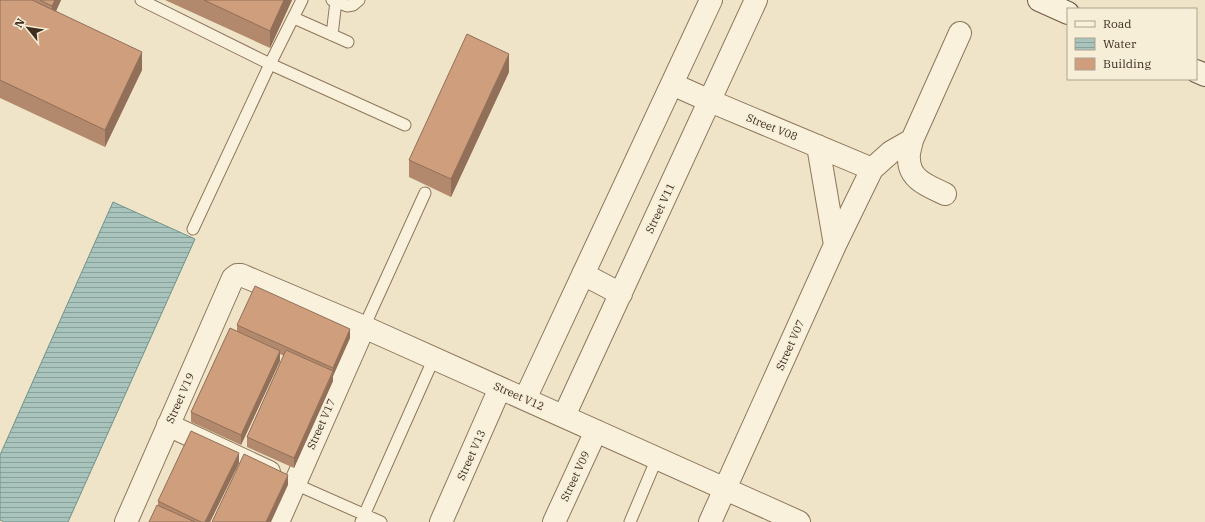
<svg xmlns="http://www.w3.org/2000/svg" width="1205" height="522" font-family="'IBM Plex Serif',serif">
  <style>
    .water { fill: url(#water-rules); stroke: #6f938a }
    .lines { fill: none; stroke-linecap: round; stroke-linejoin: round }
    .lane-casing { stroke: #8d765c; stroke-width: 13 }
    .street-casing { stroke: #8d765c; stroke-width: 24 }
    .secondary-casing { stroke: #6f573f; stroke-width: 24 }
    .lane { stroke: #faf1dc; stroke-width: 11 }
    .street { stroke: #faf1dc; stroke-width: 22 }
    .secondary { stroke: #faf1dc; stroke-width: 22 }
    .wall { fill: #b2896c }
    .shaded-wall { fill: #916f58 }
    .building { fill: #cf9f7d; stroke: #916f58 }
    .labels { text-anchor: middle; stroke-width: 3; stroke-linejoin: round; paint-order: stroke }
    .street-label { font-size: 11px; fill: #3d2e20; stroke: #f7eed8 }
  </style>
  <defs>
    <pattern id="water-rules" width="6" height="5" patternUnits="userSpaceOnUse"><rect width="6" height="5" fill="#a9c4bc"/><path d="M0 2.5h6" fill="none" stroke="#8ba098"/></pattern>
  </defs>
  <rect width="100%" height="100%" fill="#f0e4c8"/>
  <!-- water -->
  <path class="water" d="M 113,202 L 195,239 L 68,522 L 4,522 L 0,520 L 0,455 Z"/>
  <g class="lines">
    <!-- lane casing -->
    <g class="lane-casing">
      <path id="lane" d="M 141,0 L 270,64 L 405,125
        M 332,0 L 347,6 L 353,5 L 359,0
        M 294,18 L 348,42
        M 332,35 L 336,1
        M 193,229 L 270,64 L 302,0
        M 364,327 L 425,193
        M 295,484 L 381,522
        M 361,522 L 434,358
        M 630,522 L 657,458"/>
    </g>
    <!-- street casing -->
    <g class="street-casing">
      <path id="street" d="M 672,84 L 710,101 L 872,169
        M 818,146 L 835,245
        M 945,194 C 929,186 909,180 909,159 C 908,153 911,146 912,140 L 960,33
        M 583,274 L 621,294
        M 525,399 L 711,0
        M 564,416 L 756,0
        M 168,425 L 269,472
        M 126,522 L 233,278 L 237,275 L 241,275 L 364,327 L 799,522
        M 278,522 L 364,327
        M 441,522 L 500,388
        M 554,522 L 596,431
        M 710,522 L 835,245 L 872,169 L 891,152 L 912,140"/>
    </g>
    <!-- secondary casing -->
    <g class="secondary-casing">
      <path id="secondary" d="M 1039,0 L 1068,13
        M 1196,71 L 1205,75"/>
    </g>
    <!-- lane -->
    <use href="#lane" class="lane"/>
    <!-- street -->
    <use href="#street" class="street"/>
    <!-- secondary -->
    <use href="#secondary" class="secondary"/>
  </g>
  <!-- wall -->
  <path class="wall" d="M 0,0 L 61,0 L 56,11 L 142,70 L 105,147 L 0,98 Z
    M 165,0 L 292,0 L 270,48 Z
    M 509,72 L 451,197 L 409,177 L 409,160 Z
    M 237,325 L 350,338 L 333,376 L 333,381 L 294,468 L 247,447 L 247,437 L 284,356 L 280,354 L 280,361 L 241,445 L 191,422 L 191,412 L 237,331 Z
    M 239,463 L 210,522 L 149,522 L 158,505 L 158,501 Z"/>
  <!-- shaded-wall -->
  <path class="shaded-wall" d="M 55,0 L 61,0 L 52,20 L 52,6 Z
    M 284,0 L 292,0 L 270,48 L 270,31 Z
    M 142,52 L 142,70 L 105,147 L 105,130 Z
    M 509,54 L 509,72 L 451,197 L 451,179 Z
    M 350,329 L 350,338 L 333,376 L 333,381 L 294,468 L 294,458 L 333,373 L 333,368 Z
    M 280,351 L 280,361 L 241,445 L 241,435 Z
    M 239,453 L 239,463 L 210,522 L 205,522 Z
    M 288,475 L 288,485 L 271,522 L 266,522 Z"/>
  <!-- building -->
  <path class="building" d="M 0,0 L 32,0 L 142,52 L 105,130 L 0,80 Z
    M 40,0 L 55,0 L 52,6 Z
    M 204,0 L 284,0 L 270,31 Z
    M 467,34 L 509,54 L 451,179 L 409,160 Z
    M 255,286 L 350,329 L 333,368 L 237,325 Z
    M 230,328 L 280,351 L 241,435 L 191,412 Z
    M 286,350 L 333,371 L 294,458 L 247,437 Z
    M 191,431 L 239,453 L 205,522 L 201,522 L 158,501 Z
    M 244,454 L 288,475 L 266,522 L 212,522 Z
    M 157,505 L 195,522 L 149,522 Z"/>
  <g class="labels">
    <!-- street labels -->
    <g class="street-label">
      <text transform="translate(772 127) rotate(22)" y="4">Street V08</text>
      <text transform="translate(660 208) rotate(-65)" y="4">Street V11</text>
      <text transform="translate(790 345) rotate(-66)" y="4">Street V07</text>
      <text transform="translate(519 396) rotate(24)" y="4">Street V12</text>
      <text transform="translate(180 398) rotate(-66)" y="4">Street V19</text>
      <text transform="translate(321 424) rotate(-66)" y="4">Street V17</text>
      <text transform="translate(471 455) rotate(-66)" y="4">Street V13</text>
      <text transform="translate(575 476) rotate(-65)" y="4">Street V09</text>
    </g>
  </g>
  <!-- legend -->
  <rect x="1067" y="8" width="130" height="72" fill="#f7eed8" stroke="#ada18e"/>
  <rect x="1075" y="21" width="20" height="6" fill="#faf1dc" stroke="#ada18e"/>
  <text x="1103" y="28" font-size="12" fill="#3d2e20">Road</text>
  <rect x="1075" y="38" width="20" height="12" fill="url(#water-rules)" stroke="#ada18e"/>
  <text x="1103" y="48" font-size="12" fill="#3d2e20">Water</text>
  <rect x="1075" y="58" width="20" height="12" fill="#cf9f7d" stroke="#ada18e"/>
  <text x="1103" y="68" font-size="12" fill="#3d2e20">Building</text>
  <!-- north arrow -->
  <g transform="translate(28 28) rotate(300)" stroke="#f7eed8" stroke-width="3" paint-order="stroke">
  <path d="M0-3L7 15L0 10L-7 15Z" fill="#3d2e20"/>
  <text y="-6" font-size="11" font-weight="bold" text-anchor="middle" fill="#3d2e20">N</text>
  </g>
</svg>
